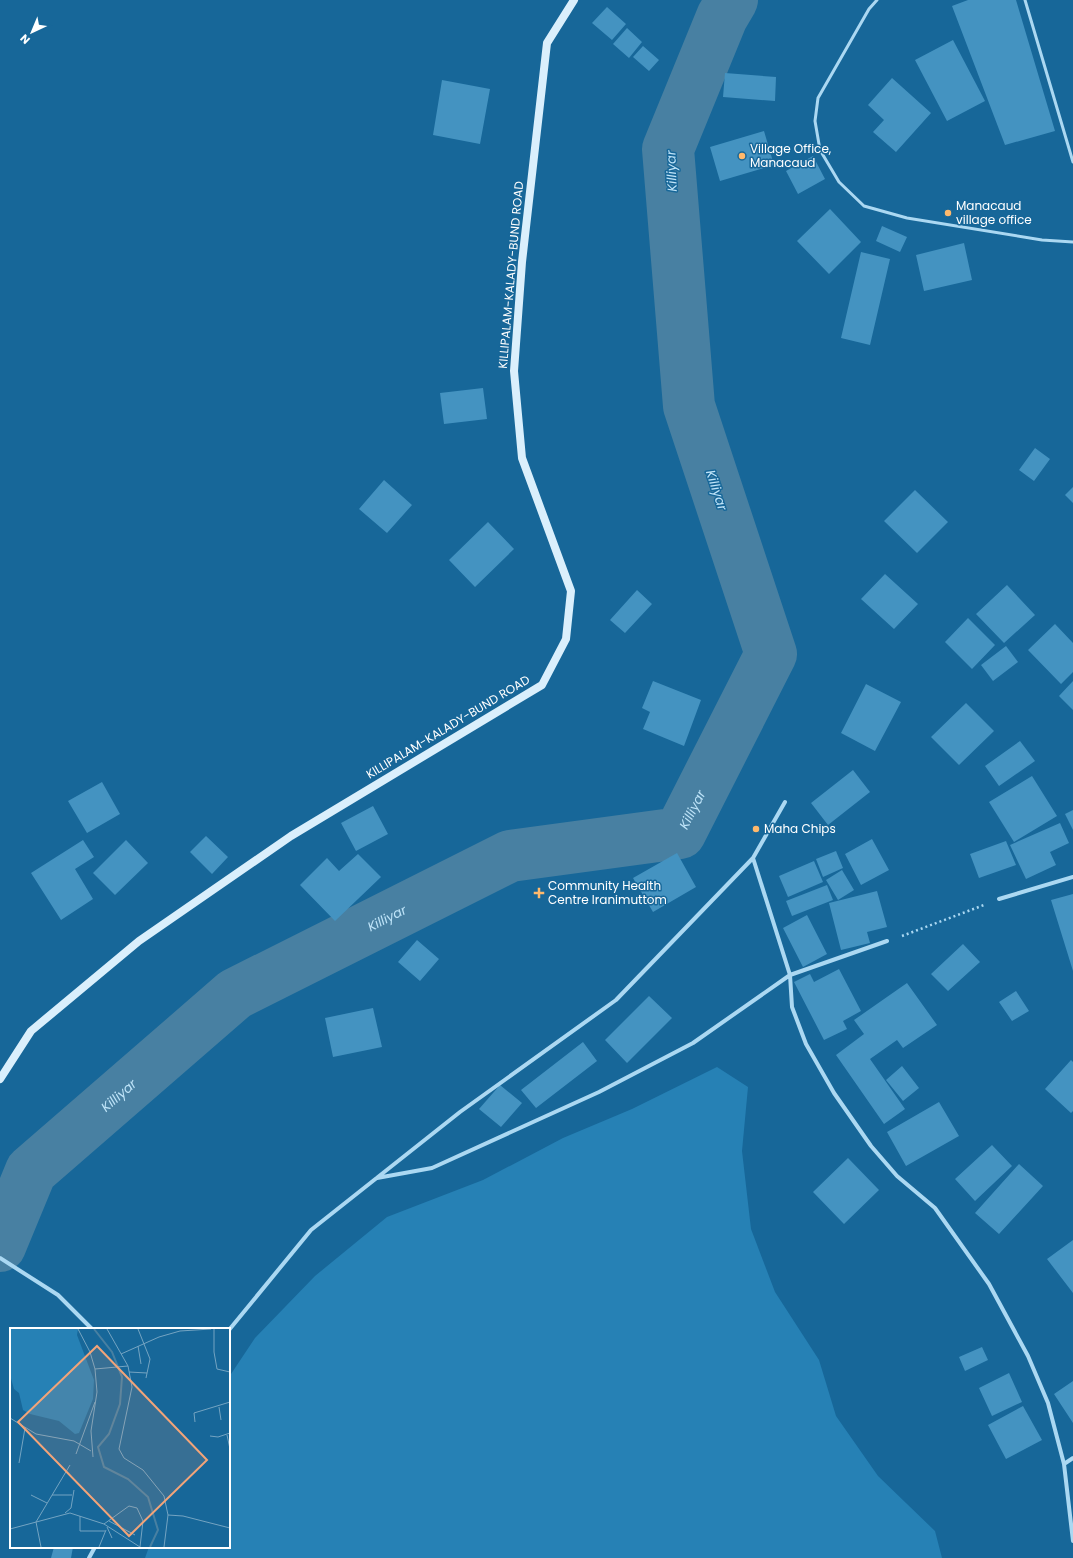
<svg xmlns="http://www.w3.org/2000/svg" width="1073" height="1558" font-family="Poppins,sans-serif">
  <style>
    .green { fill: #2681b5 }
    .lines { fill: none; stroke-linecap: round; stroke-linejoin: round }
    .river { stroke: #4880a2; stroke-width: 52 }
    .building { fill: #4493c1 }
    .path { stroke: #abd8f2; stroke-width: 2.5; stroke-dasharray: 2 3; stroke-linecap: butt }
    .lane { stroke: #abd8f2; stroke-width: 3 }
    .street { stroke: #abd8f2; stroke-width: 4 }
    .secondary { stroke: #daeffc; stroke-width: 8 }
    .poi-dot { fill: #ffb96c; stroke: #176799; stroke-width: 1.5 }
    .labels { text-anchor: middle; stroke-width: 3; stroke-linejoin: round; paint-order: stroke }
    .poi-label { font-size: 12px; fill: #fff; stroke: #176799; text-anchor: start }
    .street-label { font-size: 12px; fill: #fff; stroke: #176799 }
    .water-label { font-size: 13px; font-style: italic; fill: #bfe4f9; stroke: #176799 }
    .inset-river { fill: none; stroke: #4880a2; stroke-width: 2 }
    .inset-road { fill: none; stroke: #74a4c2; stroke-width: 1 }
    .view { fill: #f2a479; fill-opacity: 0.15; stroke: #f2a479; stroke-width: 2 }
    .inset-edge { fill: none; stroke: #fff; stroke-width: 2 }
  </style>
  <rect width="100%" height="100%" fill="#176799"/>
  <!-- green -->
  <path class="green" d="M 717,1067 L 748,1087 L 742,1151 L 751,1229 L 775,1292 L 819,1360 L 836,1416 L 878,1476 L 935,1531 L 942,1558 L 145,1558 L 149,1547 L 229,1547 L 229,1377 L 255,1338 L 315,1276 L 387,1217 L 483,1180 L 563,1138 L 632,1109 Z"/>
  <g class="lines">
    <!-- river -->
    <path class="river" id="s1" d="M 0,1246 L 31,1171 L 235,994 L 510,856 L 680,833 L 771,654 L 689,406 L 668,149 L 722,17 L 732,0"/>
  </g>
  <!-- building -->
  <path class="building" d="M 968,0 L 1016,0 L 1055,131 L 1005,145 L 952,6 Z
    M 607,7 L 626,24 L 612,40 L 592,23 Z
    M 627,28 L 642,42 L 629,58 L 613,44 Z
    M 953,40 L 985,101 L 947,121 L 915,60 Z
    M 643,46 L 659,60 L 649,71 L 633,57 Z
    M 725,73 L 776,77 L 775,101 L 723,97 Z
    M 892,78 L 931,113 L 896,152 L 873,132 L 884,120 L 868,105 Z
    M 442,80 L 490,89 L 480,144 L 433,135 Z
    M 764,131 L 774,165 L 720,181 L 710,147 Z
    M 813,156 L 825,179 L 798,194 L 786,171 Z
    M 830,209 L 861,242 L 829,274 L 797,241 Z
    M 882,226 L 907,237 L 900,252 L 876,241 Z
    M 964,243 L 972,280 L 924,291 L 916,255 Z
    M 861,252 L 890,259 L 870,345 L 841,338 Z
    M 483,388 L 487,419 L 444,424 L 440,393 Z
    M 1035,448 L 1050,459 L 1034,481 L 1019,470 Z
    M 384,480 L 412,505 L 387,533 L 359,509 Z
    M 1073,487 L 1073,503 L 1065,495 Z
    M 915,490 L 948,522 L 917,553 L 884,521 Z
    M 488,522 L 514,549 L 475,587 L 449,560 Z
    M 885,574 L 918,604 L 894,629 L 861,599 Z
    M 1007,585 L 1035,615 L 1004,643 L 976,614 Z
    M 637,590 L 652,604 L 625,633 L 610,620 Z
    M 968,618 L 995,645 L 972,669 L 945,642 Z
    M 1055,624 L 1073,643 L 1073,672 L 1061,684 L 1028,650 Z
    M 1006,646 L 1018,662 L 993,681 L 981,665 Z
    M 653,681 L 701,700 L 684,746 L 643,729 L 650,712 L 642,708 Z
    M 1073,681 L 1073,710 L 1059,696 Z
    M 866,684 L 901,702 L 875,751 L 841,733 Z
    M 966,703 L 994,731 L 959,765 L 931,737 Z
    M 1020,741 L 1035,761 L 999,786 L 985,766 Z
    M 853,770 L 870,792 L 828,825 L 811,803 Z
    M 1032,776 L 1057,816 L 1014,842 L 989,802 Z
    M 102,782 L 120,814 L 87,833 L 68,801 Z
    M 373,806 L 388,834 L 356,851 L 341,823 Z
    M 1073,810 L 1073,830 L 1065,814 Z
    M 1060,823 L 1069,843 L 1050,852 L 1056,865 L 1026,879 L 1010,845 Z
    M 206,836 L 228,857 L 212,874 L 190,852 Z
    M 872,839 L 889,870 L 861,885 L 845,854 Z
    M 83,840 L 94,857 L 75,869 L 93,899 L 61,920 L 31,873 Z
    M 126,840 L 148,863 L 115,895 L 93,873 Z
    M 1006,841 L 1016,865 L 979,878 L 970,854 Z
    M 836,851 L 843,868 L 823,877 L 816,859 Z
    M 677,853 L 696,887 L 653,912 L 633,878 Z
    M 358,854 L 381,877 L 335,921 L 300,885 L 327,858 L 339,871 Z
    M 814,861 L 823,882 L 788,897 L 779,876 Z
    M 842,870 L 854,890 L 838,900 L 826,880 Z
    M 827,885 L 833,900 L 792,916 L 786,901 Z
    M 877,891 L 887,927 L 867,932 L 870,943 L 841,950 L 829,903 Z
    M 1073,894 L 1073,971 L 1051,900 Z
    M 807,915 L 827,954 L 803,967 L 783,928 Z
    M 417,940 L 439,959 L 420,981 L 398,962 Z
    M 963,944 L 980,962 L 948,991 L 931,974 Z
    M 839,969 L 861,1011 L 843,1021 L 847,1029 L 824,1040 L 794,982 L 810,974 L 814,982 Z
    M 907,983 L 937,1025 L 903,1048 L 897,1040 L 870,1059 L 905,1109 L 884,1124 L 836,1055 L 864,1034 L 854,1020 Z
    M 1016,991 L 1029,1011 L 1012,1021 L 999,1002 Z
    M 649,996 L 672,1018 L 627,1063 L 605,1040 Z
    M 373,1008 L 382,1047 L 333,1057 L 325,1018 Z
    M 583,1042 L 597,1061 L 536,1108 L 521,1090 Z
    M 1071,1060 L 1073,1062 L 1073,1111 L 1071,1113 L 1045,1089 Z
    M 902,1066 L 919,1088 L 903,1101 L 886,1080 Z
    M 500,1085 L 522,1103 L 501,1127 L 479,1109 Z
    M 939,1102 L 959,1136 L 906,1166 L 887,1132 Z
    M 992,1145 L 1012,1166 L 975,1201 L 955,1179 Z
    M 848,1158 L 879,1190 L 844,1224 L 813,1192 Z
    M 1019,1164 L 1043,1186 L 999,1234 L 975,1213 Z
    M 1073,1240 L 1073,1293 L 1047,1259 Z
    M 982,1347 L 988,1360 L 965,1371 L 959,1357 Z
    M 1009,1373 L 1022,1402 L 992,1416 L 979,1388 Z
    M 1073,1381 L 1073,1423 L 1054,1394 Z
    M 1023,1406 L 1042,1440 L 1006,1459 L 988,1425 Z
    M 54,1547 L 73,1547 L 71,1558 L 51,1558 Z"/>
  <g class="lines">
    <!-- path -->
    <path class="path" d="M 902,936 L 984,905"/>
    <!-- lane -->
    <path class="lane" d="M 877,0 L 869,9 L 818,98 L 815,121 L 820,150 L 839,182 L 864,206 L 907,218 L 1042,240 L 1073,242
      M 1025,0 L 1073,162"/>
    <!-- street -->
    <path class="street" d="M 753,858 L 790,975 L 792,1007 L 806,1044 L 834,1093 L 871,1146 L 897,1176 L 935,1208 L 989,1284 L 1028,1356 L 1048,1403 L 1064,1464 L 1073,1541
      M 999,899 L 1073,877
      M 377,1178 L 432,1168 L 599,1092 L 693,1043 L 790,975 L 887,941
      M 0,1258 L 58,1295 L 92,1329
      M 229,1330 L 311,1230 L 460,1112 L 616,1000 L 753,858 L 785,802
      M 1064,1464 L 1073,1458
      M 89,1558 L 95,1547"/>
    <!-- secondary -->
    <path class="secondary" d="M 0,1079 L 31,1031 L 139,941 L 291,836 L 542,685 L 566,639 L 571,591 L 522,458 L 514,371 L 522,262 L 547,43 L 574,0"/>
  </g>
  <!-- markers -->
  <g class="poi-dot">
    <circle cx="742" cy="156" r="4"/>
    <circle cx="948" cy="213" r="4"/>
    <circle cx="756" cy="829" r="4"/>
    <path d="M537 887h4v4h4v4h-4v4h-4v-4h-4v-4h4z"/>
  </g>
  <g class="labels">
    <!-- poi labels -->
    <g class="poi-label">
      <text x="750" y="153">Village Office,<tspan x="750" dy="14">Manacaud</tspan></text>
      <text x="956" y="210">Manacaud<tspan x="956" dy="14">village office</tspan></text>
      <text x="764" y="833">Maha Chips</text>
      <text x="548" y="890">Community Health<tspan x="548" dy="14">Centre Iranimuttom</tspan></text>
    </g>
    <!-- street labels -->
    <g class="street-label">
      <text transform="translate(511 275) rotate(-85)" y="4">KILLIPALAM-KALADY-BUND ROAD</text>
      <text transform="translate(448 727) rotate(-31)" y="4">KILLIPALAM-KALADY-BUND ROAD</text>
    </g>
    <!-- water labels -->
    <g class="water-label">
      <text transform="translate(671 171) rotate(-92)" y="5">Killiyar</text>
      <text transform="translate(717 490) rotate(72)" y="5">Killiyar</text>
      <text dy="5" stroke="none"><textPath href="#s1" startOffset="857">Killiyar</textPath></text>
      <text dy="5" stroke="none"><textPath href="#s1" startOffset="521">Killiyar</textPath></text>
      <text dy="5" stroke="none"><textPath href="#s1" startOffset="197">Killiyar</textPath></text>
    </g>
  </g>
  <!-- overview -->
  <g transform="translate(10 1328)">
    <rect width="220" height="220" fill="#176799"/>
    <path d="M 0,1 L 68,1 L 67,7 L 84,52 L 83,71 L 69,105 L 65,106 L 49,93 L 20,86 L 13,82 L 9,65 L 4,61 L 0,47 Z" fill="#2681b5"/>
    <path class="inset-river" d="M 84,1 L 102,24 L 112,49 L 110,76 L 99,106 L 88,119 L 94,139 L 118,151 L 138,169 L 148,202 L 140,219"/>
    <path class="inset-road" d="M 68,1 L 80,24 L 85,41 L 87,64 L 81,103 L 83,129M 97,1 L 118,38 L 122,59 L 109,121 L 114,130 L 133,142 L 154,168 L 158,187 L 154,219M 128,1 L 140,31 L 136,50M 204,1 L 204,24 L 207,41 L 220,44M 128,18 L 131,36M 111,26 L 149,9 L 170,3 L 201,1M 85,41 L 118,38M 119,44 L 137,45M 209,79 L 211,92M 0,90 L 26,106 L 64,113 L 81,123M 185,94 L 184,85 L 220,74M 217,107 L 220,121M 200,108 L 208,109 L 220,105M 66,126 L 85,74M 9,135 L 15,100M 21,167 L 37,175M 42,167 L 62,167M 55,185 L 61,180 L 64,162M 158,187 L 173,188 L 220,200M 70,188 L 70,203 L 95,203M 99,193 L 125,207M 94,196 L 119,178 L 127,180 L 133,193 L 130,219M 97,199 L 102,210M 0,201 L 60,185 L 94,196 L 130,219M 31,219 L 26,194 L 60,137M 89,219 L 96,202"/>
    <path class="view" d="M 87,18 L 197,132 L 119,208 L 8,94 Z"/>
    <rect width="220" height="220" class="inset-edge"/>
  </g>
  <!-- north arrow -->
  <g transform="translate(32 32) rotate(224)" stroke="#176799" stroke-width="3" paint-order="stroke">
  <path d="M0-3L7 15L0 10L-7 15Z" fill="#ffffff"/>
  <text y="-6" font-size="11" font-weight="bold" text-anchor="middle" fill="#ffffff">N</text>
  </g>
</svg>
